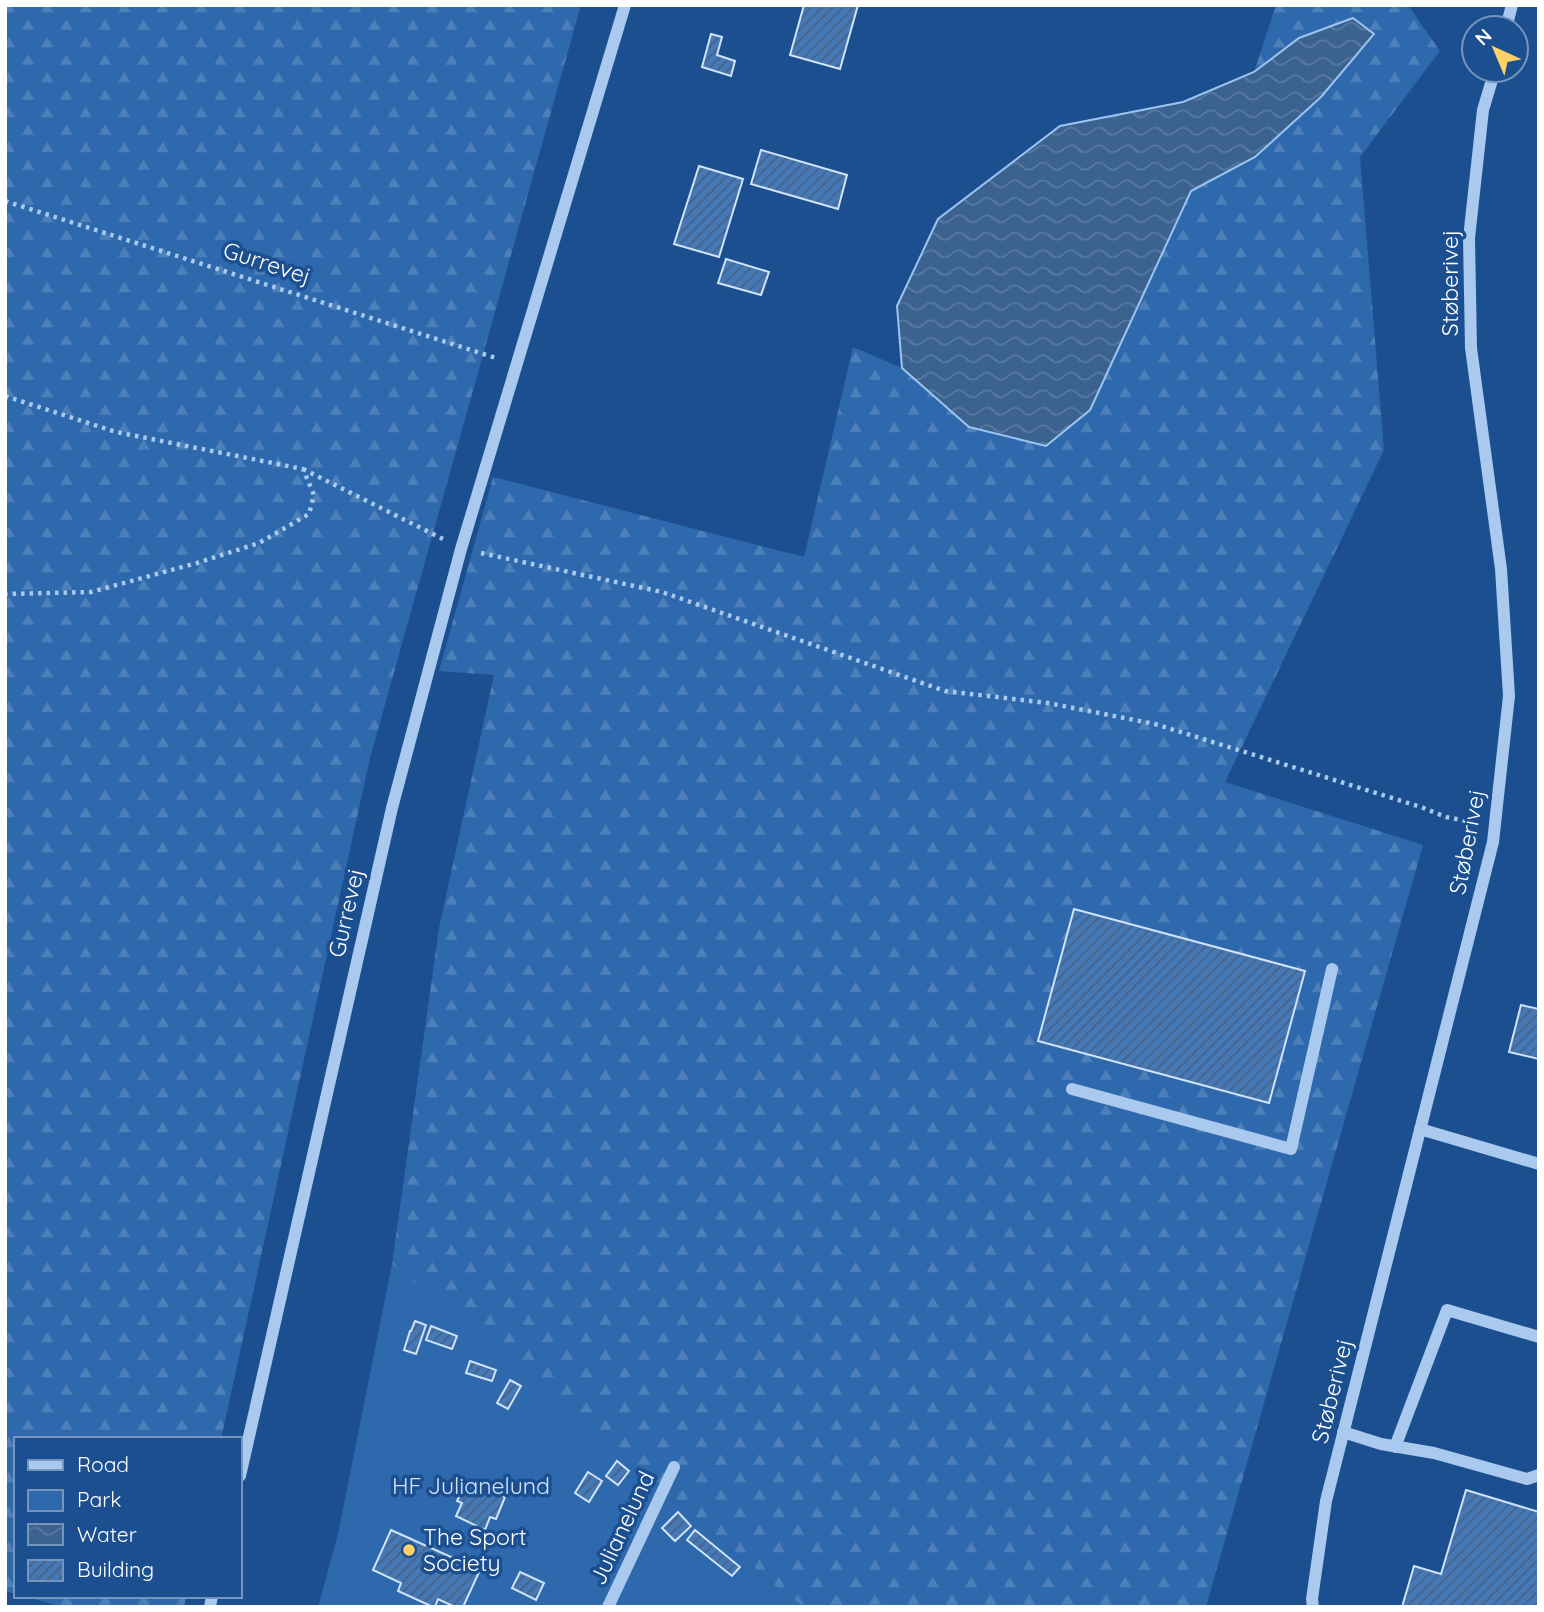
<svg xmlns="http://www.w3.org/2000/svg" width="1544" height="1612" font-family="Quicksand,sans-serif">
  <style>
    .green { fill: #2e69ad }
    .forest { fill: url(#forest-firs) }
    .water { fill: url(#water-waves); stroke: #9cc4f0; stroke-width: 2 }
    .building { fill: url(#building-hatch); stroke: #cfe3fa; stroke-width: 2 }
    .lines { fill: none; stroke-linecap: round; stroke-linejoin: round }
    .path { stroke: #a9c9ee; stroke-width: 4.5; stroke-dasharray: 3.5 5; stroke-linecap: butt }
    .minor { stroke: #a9c9ee; stroke-width: 12 }
    .poi-dot { fill: #ffd166; stroke: #1b4f8f; stroke-width: 2.5 }
    .labels { text-anchor: middle; stroke-width: 7; stroke-linejoin: round; paint-order: stroke }
    .street-label { font-size: 23px; fill: #fff; stroke: #1b4f8f }
    .park-label { font-size: 23px; fill: #cfe3fa; stroke: #1b4f8f }
    .poi-label { font-size: 23px; fill: #fff; stroke: #1b4f8f; text-anchor: start }
  </style>
  <defs>
    <pattern id="forest-firs" width="22" height="20" patternUnits="userSpaceOnUse" patternTransform="scale(1.75)"><rect width="22" height="20" fill="#2e69ad"/><path d="M5 1l3.5 6h-7zM16 11l3.5 6h-7z" fill="#4d80b9"/></pattern>
    <pattern id="water-waves" width="16" height="10" patternUnits="userSpaceOnUse" patternTransform="scale(1.75)"><rect width="16" height="10" fill="#3c6290"/><path d="M0 5q4-4 8 0t8 0" fill="none" stroke="#597aa1"/></pattern>
    <pattern id="building-hatch" width="6" height="6" patternUnits="userSpaceOnUse" patternTransform="scale(1.75)"><rect width="6" height="6" fill="#4478b7"/><path d="M-1 1l2-2M0 6l6-6M5 7l2-2" fill="none" stroke="#486282"/></pattern>
  </defs>
  <rect width="100%" height="100%" fill="#1b4f8f"/>
  <!-- green -->
  <path class="green" d="M 392,1264 L 783,1592 L 804,1607 L 318,1607 L 338,1534 Z"/>
  <!-- forest -->
  <path class="forest" d="M 5,5 L 581,5 L 370,758 L 221,1439 L 16,1439 L 16,1594 L 5,1591 Z
    M 1276,5 L 1408,5 L 1440,51 L 1360,157 L 1384,450 L 1225,782 L 1423,845 L 1206,1607 L 804,1607 L 783,1592 L 392,1264 L 439,928 L 494,675 L 439,671 L 493,477 L 804,557 L 853,347 L 902,368 L 970,427 L 1090,410 L 1191,191 L 1255,157 L 1374,34 L 1353,18 L 1299,38 L 1254,72 Z
    M 24,1596 L 186,1596 L 184,1607 L 62,1607 Z"/>
  <!-- water -->
  <path class="water" d="M 1353,18 L 1374,34 L 1321,97 L 1255,157 L 1191,191 L 1090,410 L 1046,446 L 969,427 L 902,368 L 897,306 L 938,219 L 1060,126 L 1183,102 L 1254,72 L 1299,38 Z"/>
  <!-- building -->
  <path class="building" d="M 804,5 L 858,5 L 840,69 L 790,55 Z
    M 711,34 L 722,37 L 717,55 L 735,61 L 731,76 L 702,67 Z
    M 761,150 L 847,175 L 838,209 L 751,184 Z
    M 699,166 L 743,179 L 719,257 L 674,244 Z
    M 726,259 L 769,272 L 761,295 L 718,283 Z
    M 1074,909 L 1305,971 L 1269,1103 L 1038,1041 Z
    M 1521,1005 L 1539,1009 L 1539,1059 L 1509,1052 Z
    M 415,1321 L 426,1325 L 416,1354 L 404,1350 L 410,1331 L 411,1331 Z
    M 431,1326 L 457,1336 L 452,1349 L 426,1340 Z
    M 470,1361 L 496,1370 L 492,1381 L 466,1373 Z
    M 510,1380 L 521,1386 L 508,1409 L 497,1403 Z
    M 617,1461 L 629,1471 L 618,1485 L 606,1476 Z
    M 588,1472 L 602,1481 L 589,1502 L 575,1493 Z
    M 466,1481 L 505,1497 L 496,1519 L 490,1517 L 485,1530 L 456,1516 L 462,1503 L 457,1501 Z
    M 1466,1490 L 1539,1512 L 1539,1607 L 1402,1607 L 1414,1566 L 1441,1574 Z
    M 678,1512 L 691,1526 L 675,1541 L 662,1528 Z
    M 391,1530 L 480,1570 L 463,1607 L 455,1607 L 438,1599 L 435,1607 L 433,1607 L 398,1591 L 401,1583 L 373,1570 Z
    M 695,1530 L 740,1567 L 732,1576 L 687,1540 Z
    M 520,1572 L 544,1583 L 536,1600 L 512,1588 Z"/>
  <g class="lines">
    <!-- path -->
    <path class="path" d="M 5,201 L 496,358
      M 5,396 L 116,432 L 303,469 L 314,495 L 309,514 L 259,543 L 197,563 L 91,592 L 5,594
      M 303,469 L 443,539
      M 481,553 L 662,592 L 945,691 L 1048,703 L 1155,724 L 1421,807 L 1446,817 L 1472,822"/>
    <!-- minor -->
    <path class="minor" d="M 1506,28 L 1512,5
      M 1072,1089 L 1291,1149 L 1332,969
      M 1420,1129 L 1539,1164
      M 1343,1432 L 1381,1444 L 1434,1453 L 1527,1479 L 1539,1475
      M 1395,1447 L 1447,1310 L 1539,1337
      M 240,1476 L 392,808 L 461,549 L 625,5
      M 210,1607 L 212,1596
      M 608,1607 L 674,1467
      M 1313,1607 L 1312,1599 L 1326,1501 L 1493,842 L 1509,696 L 1501,569 L 1471,348 L 1469,238 L 1483,110 L 1495,70"/>
  </g>
  <!-- markers -->
  <circle class="poi-dot" cx="409" cy="1550" r="7"/>
  <g class="labels">
    <!-- street labels -->
    <g class="street-label">
      <text transform="translate(267 263) rotate(18)" y="8">Gurrevej</text>
      <text transform="translate(1450 283) rotate(-90)" y="8">Støberivej</text>
      <text transform="translate(1467 842) rotate(-79)" y="8">Støberivej</text>
      <text transform="translate(346 913) rotate(-77)" y="8">Gurrevej</text>
      <text transform="translate(1332 1391) rotate(-76)" y="8">Støberivej</text>
      <text transform="translate(622 1528) rotate(-65)" y="8">Julianelund</text>
    </g>
    <!-- park labels -->
    <g class="park-label">
      <text x="471" y="1494">HF Julianelund</text>
    </g>
    <!-- poi labels -->
    <g class="poi-label">
      <text x="423" y="1545">The Sport<tspan x="423" dy="26">Society</tspan></text>
    </g>
  </g>
  <!-- border -->
  <rect width="1544" height="1612" fill="none" stroke="#ffffff" stroke-width="14"/>
  <!-- legend -->
  <rect x="14" y="1437" width="228" height="161" fill="#1b4f8f" stroke="#7695bc" stroke-width="2"/>
  <rect x="28" y="1460" width="35" height="10" fill="#a9c9ee" stroke="#7695bc" stroke-width="2"/>
  <text x="77" y="1472" font-size="21" fill="#ffffff">Road</text>
  <rect x="28" y="1490" width="35" height="21" fill="#2e69ad" stroke="#7695bc" stroke-width="2"/>
  <text x="77" y="1507" font-size="21" fill="#ffffff">Park</text>
  <rect x="28" y="1524" width="35" height="21" fill="url(#water-waves)" stroke="#7695bc" stroke-width="2"/>
  <text x="77" y="1542" font-size="21" fill="#ffffff">Water</text>
  <rect x="28" y="1560" width="35" height="21" fill="url(#building-hatch)" stroke="#7695bc" stroke-width="2"/>
  <text x="77" y="1577" font-size="21" fill="#ffffff">Building</text>
  <!-- north arrow -->
  <g transform="translate(1495 49) rotate(316)"><circle r="33" fill="#1b4f8f" stroke="#7695bc" stroke-width="2"/>
  <path d="M0-5L12 26L0 18L-12 26Z" fill="#ffd166"/>
  <text y="-10" font-size="19" font-weight="bold" text-anchor="middle" fill="#ffffff">N</text>
  </g>
</svg>
